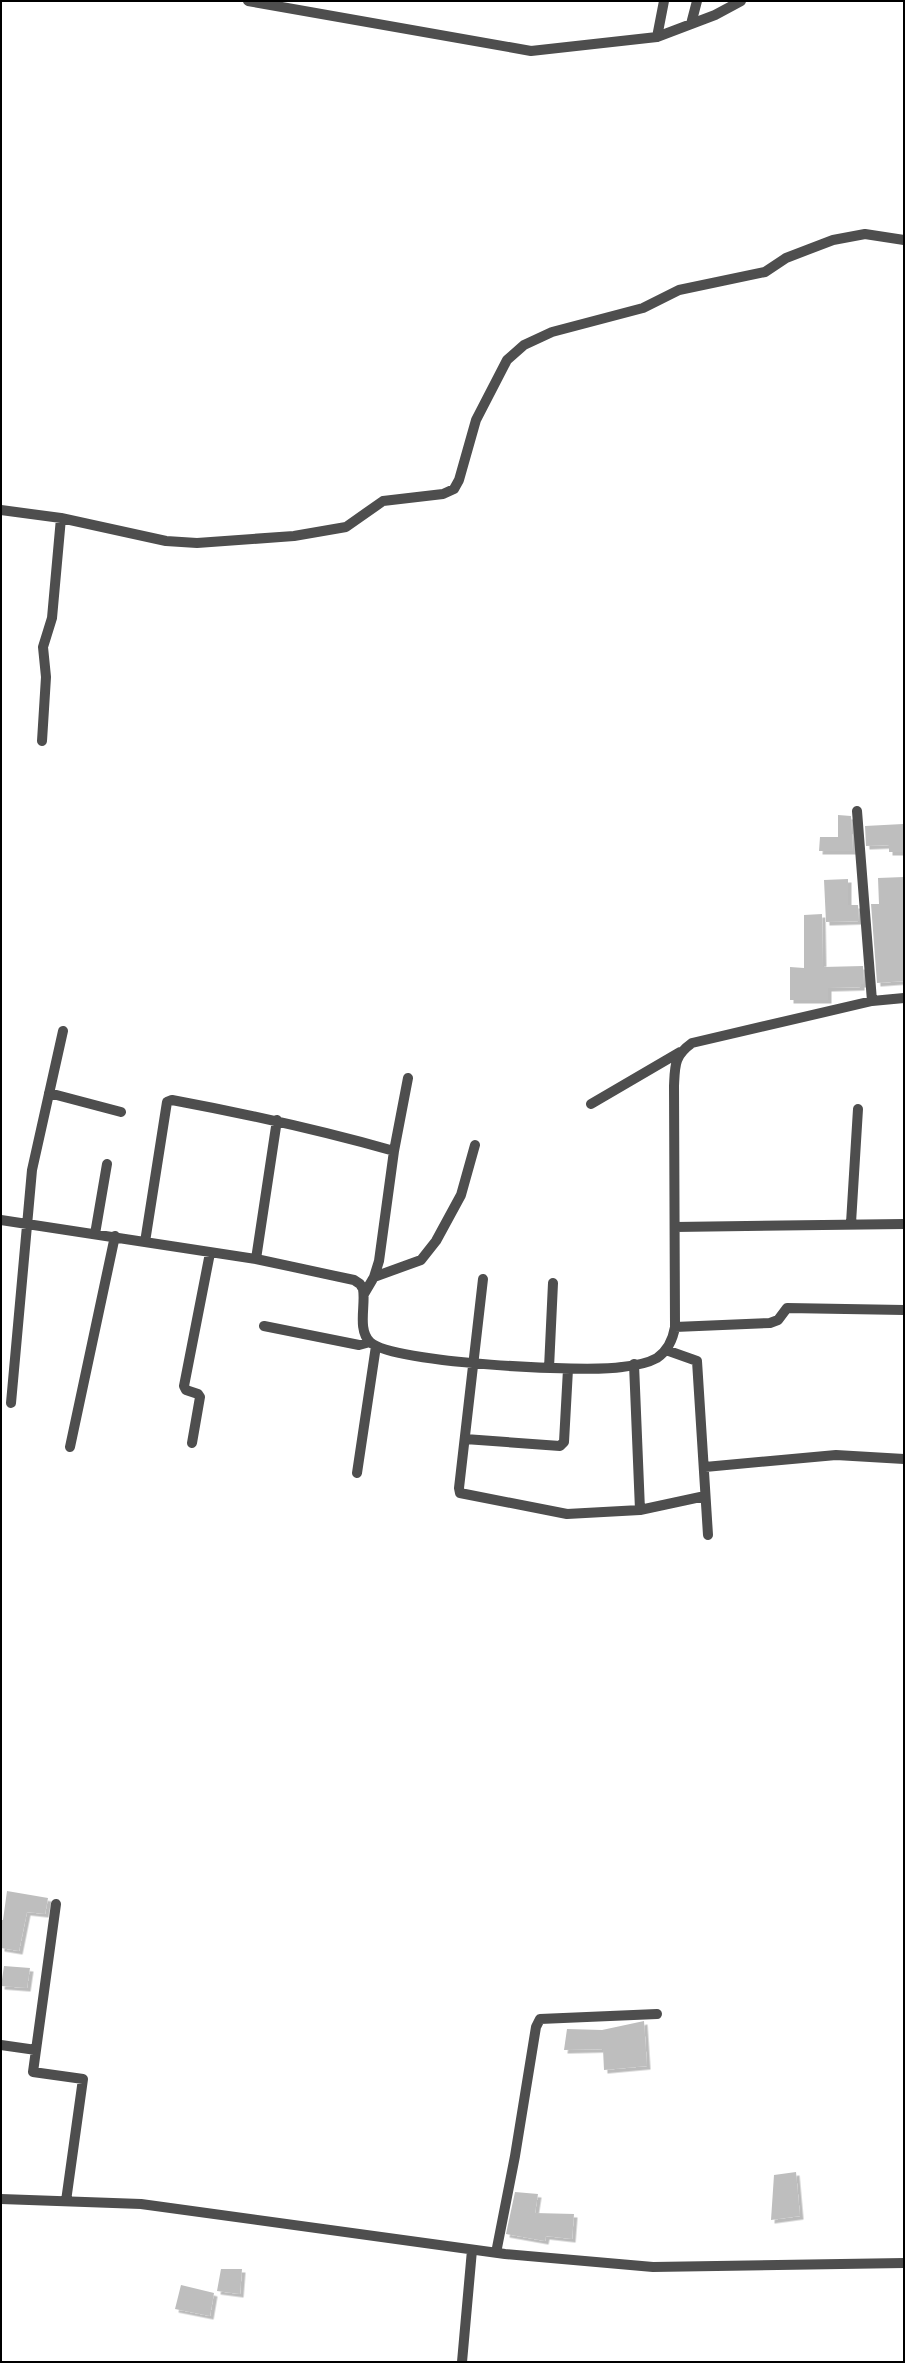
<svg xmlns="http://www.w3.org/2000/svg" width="905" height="2363" font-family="'PT Sans Narrow',sans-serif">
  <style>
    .building { fill: #bebebe; filter: url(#shadow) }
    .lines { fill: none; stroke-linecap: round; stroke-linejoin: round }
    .minor { stroke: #4e4e4e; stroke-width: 10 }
  </style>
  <defs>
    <filter id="shadow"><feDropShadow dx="3.5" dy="3.5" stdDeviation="0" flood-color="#0004"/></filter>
  </defs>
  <rect width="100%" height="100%" fill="#fff"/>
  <!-- building -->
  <path class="building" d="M 838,815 L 851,816 L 853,851 L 819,851 L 820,837 L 838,837 Z
    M 903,824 L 904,852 L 889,852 L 889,845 L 866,846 L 865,826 Z
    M 904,877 L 904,981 L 877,983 L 871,904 L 879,904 L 878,878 Z
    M 848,879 L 848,905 L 858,905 L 859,921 L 826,922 L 824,880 Z
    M 822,914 L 823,967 L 863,966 L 864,984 L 861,984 L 861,987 L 828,988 L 828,1000 L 790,1000 L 790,967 L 804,968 L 804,915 Z
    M 7,1891 L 48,1898 L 45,1914 L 27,1912 L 19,1951 L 1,1948 L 1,1920 L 3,1920 Z
    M 4,1966 L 30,1968 L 27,1988 L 1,1986 Z
    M 644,2021 L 647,2066 L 604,2070 L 603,2049 L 564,2050 L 567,2029 L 602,2030 Z
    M 796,2172 L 800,2216 L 771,2220 L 774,2175 Z
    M 515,2192 L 538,2194 L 535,2213 L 574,2214 L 572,2239 L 546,2236 L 545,2241 L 506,2234 Z
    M 221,2269 L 242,2269 L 240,2294 L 217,2291 Z
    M 181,2285 L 214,2293 L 210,2316 L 175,2309 Z"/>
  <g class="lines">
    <!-- minor -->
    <path class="minor" d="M 248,1 L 531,51 L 657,37 L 715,15 L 741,1
      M 691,24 L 697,1
      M 657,37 L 664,1
      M 1,510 L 61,518 L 166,541 L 197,543 L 294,536 L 346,527 L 383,501 L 443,494 L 454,489 L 459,480 L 476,420 L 507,360 L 524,345 L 552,332 L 643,308 L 679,290 L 765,272 L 786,258 L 833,240 L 865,234 L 904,240
      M 42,741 L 46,677 L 43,647 L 52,618 L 61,518
      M 857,811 L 872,1001
      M 49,1093 L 121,1112
      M 591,1104 L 680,1052
      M 1,1220 L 256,1259 L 354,1280 L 360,1284 L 363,1289 C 366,1305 357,1329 370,1342 C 391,1363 587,1373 622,1367 C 632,1366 648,1363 657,1358 C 667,1351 673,1339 675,1327 L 674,1086 C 675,1065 674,1056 692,1043 L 872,1001 L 904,998
      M 851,1223 L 858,1109
      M 675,1227 L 904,1224
      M 95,1234 L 107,1164
      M 145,1242 L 167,1102 L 172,1100 C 247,1114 320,1130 394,1151
      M 256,1259 L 277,1120
      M 374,1277 L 421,1260 L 436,1241 L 461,1195 L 475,1145
      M 483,1279 L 459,1488 L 460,1493 L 567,1514 L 640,1510 L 705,1496
      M 364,1294 L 374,1277 L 379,1261 L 394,1151 L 408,1078
      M 264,1326 L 359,1345 L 370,1342
      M 675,1327 L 770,1323 L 778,1320 L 787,1308 L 904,1310
      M 666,1350 L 697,1361 L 708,1535
      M 634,1364 L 640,1510
      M 549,1368 L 553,1283
      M 11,1403 L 32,1170 L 63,1031
      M 465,1439 L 560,1446 L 564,1442 L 568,1369
      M 192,1443 L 200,1397 L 198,1394 L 186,1390 L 184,1386 L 210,1253
      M 70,1447 L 115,1236
      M 705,1467 L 836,1455 L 904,1459
      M 357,1473 L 376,1346
      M 56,1904 L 33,2072 L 83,2079 L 66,2201
      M 1,2045 L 36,2050
      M 1,2199 L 141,2204 L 505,2254 L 653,2267 L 904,2263
      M 496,2253 L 515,2156 L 536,2027 L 540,2019 L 657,2014
      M 462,2362 L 472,2250"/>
  </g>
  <!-- border -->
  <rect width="905" height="2363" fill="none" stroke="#000000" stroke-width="4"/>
</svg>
